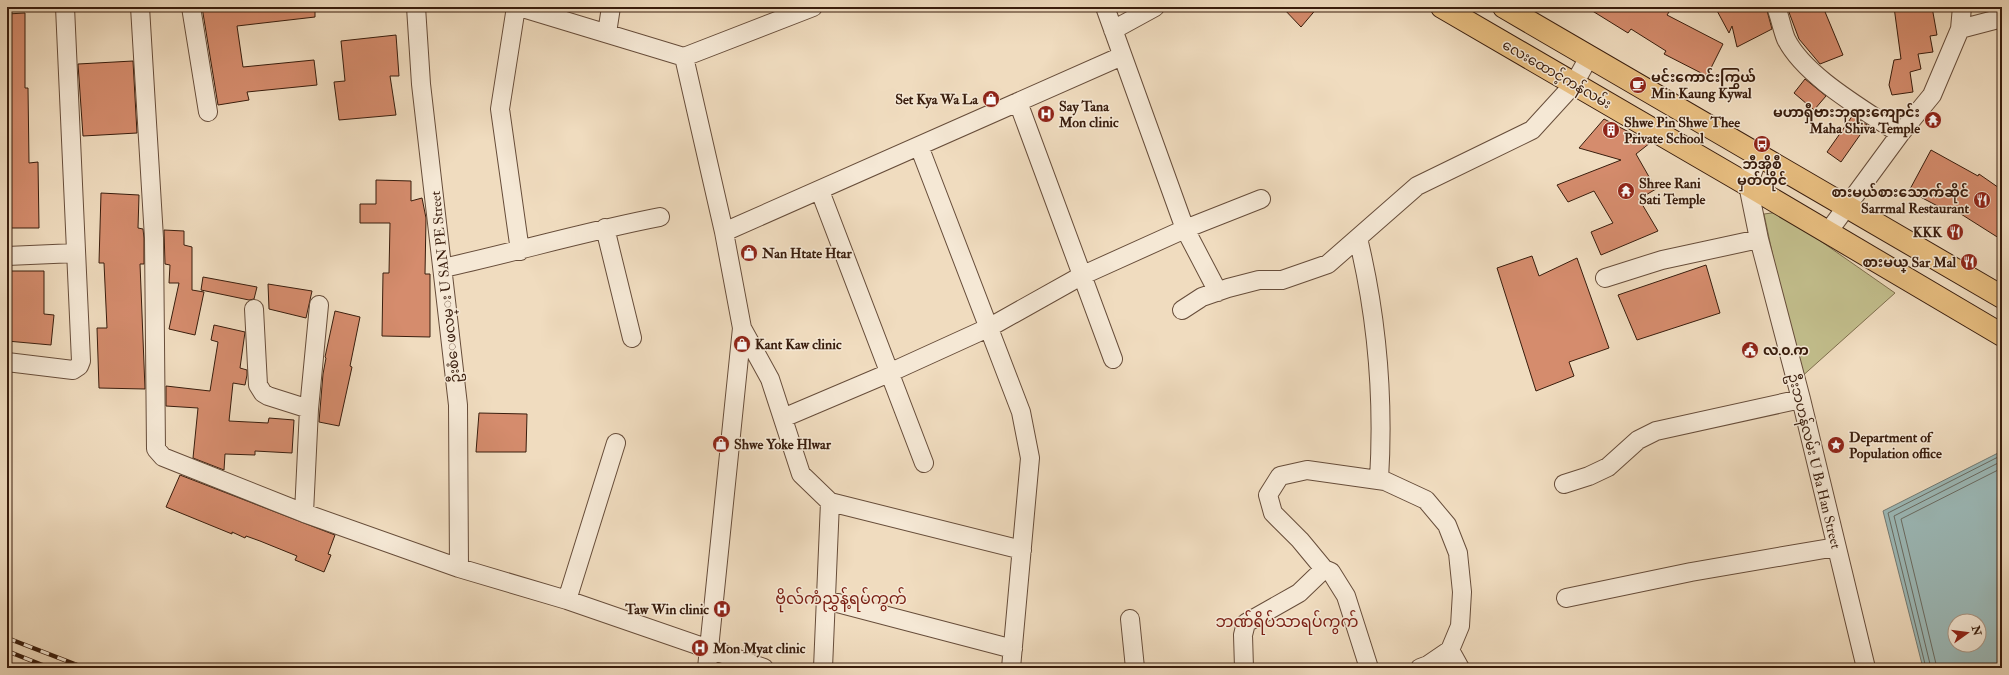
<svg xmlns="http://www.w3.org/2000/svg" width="2009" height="675" font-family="'IM FELL Double Pica','Noto Sans Myanmar',serif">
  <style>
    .green { fill: #c2be8c; stroke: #7e6e4c }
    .water { fill: #9cbab9; stroke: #747b74; fill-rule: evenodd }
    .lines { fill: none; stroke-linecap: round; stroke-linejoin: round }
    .shore { stroke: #6a6c63; stroke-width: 1 }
    .building { fill: #d58c6d; stroke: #391d0d }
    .minor-casing { stroke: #674d3a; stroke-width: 20 }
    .major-casing { stroke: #391d0d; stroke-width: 24 }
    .minor { stroke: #f5e8d5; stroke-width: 18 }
    .major { stroke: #e8be80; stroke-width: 22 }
    .rail-casing { stroke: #391d0d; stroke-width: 4.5 }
    .rail { stroke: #f5e8d5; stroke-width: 3; stroke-dasharray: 9; stroke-linecap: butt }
    .labels { text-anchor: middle; stroke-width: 3; stroke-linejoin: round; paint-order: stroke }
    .street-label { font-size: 14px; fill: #391d0d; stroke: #f5e8d5 }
    .poi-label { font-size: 14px; font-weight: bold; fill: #391d0d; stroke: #f5e8d5; text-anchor: start }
    .quarter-label { font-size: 16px; fill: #7a1f14; stroke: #f5e8d5 }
  </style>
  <rect width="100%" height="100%" fill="#f0dcbf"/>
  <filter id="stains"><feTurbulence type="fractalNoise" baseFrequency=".005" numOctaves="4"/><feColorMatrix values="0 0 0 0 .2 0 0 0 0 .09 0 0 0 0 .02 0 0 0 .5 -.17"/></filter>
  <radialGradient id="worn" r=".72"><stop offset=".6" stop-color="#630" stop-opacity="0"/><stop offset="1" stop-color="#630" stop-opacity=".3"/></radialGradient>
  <!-- green -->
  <path class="green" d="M 1779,212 L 1895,293 L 1799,379 L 1764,214 Z"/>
  <!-- water -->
  <path class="water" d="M 2002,451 L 2002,668 L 1923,668 L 1883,511 ZM 1955,621 L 1979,621 L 1979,645 L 1955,645 Z"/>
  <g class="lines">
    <!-- shore -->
    <path class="shore" d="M 1926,668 L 1888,513 L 2002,455
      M 1931,668 L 1894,516 L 2002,461
      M 1937,668 L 1901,519 L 2002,468"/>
  </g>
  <!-- building -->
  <path class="building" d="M 202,7 L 315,7 L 315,17 L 237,26 L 243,67 L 314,60 L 317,85 L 247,92 L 249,100 L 218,105 Z
    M 1282,7 L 1318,7 L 1301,27 Z
    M 1586,7 L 1660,7 L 1669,12 L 1667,15 L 1723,44 L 1707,76 L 1664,54 L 1666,51 L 1631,29 L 1628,33 Z
    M 1715,7 L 1766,7 L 1772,29 L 1737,47 L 1732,26 L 1729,33 Z
    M 1787,7 L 1823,7 L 1843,55 L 1820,64 L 1799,39 Z
    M 1894,7 L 1932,7 L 1937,35 L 1930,36 L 1933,52 L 1918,54 L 1921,69 L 1910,72 L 1913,92 L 1892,95 L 1889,85 L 1894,60 L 1901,59 Z
    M 25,13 L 25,88 L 28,88 L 29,163 L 38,162 L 39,228 L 7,228 L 7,14 Z
    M 396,35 L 399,76 L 390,76 L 396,115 L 339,120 L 334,82 L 345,81 L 341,41 Z
    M 133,61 L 137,133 L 83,136 L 78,64 Z
    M 1805,79 L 1826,96 L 1814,110 L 1794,93 Z
    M 1853,115 L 1867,125 L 1841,162 L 1827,152 Z
    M 1604,119 L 1650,143 L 1636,154 L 1656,189 L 1639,199 L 1658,231 L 1601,255 L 1591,232 L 1613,223 L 1594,191 L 1568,202 L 1557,185 L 1621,160 L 1579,148 Z
    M 1931,150 L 1978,176 L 1979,174 L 2002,190 L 2002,240 L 1953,209 L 1951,213 L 1909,191 Z
    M 376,180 L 411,181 L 411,201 L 422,198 L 426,218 L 425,274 L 430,274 L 430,337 L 382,336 L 383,273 L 389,273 L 390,223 L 360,223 L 360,204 L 376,204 Z
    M 101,193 L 139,195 L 138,228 L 143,229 L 144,238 L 144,264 L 140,264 L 145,389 L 99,388 L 97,328 L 107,328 L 104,263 L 99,263 Z
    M 164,230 L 184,231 L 184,245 L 192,247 L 192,290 L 204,292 L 195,335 L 169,329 L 179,283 L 169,283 L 170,265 L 165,264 Z
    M 1532,256 L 1539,276 L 1577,258 L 1609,348 L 1569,362 L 1574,376 L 1536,391 L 1497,268 Z
    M 1706,265 L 1720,313 L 1637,340 L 1618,295 Z
    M 7,271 L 44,271 L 44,314 L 54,315 L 51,345 L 7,341 Z
    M 203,277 L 257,287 L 254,299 L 249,300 L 201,290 Z
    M 268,284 L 312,291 L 306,318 L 269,309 Z
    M 335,311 L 360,317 L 350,366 L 352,367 L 339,426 L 319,422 L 323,374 L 326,358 L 325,357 Z
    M 214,325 L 245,332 L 240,368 L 247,370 L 247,375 L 245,385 L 233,383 L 229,421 L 268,423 L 269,418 L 294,420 L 292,453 L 255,451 L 255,455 L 225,454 L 224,470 L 193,458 L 198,408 L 166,406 L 166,386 L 210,391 L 218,342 L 211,340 Z
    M 479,413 L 527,414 L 526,452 L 476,452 Z
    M 180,475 L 335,535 L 328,554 L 331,555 L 324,572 L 295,560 L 297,556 L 260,541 L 246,536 L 245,538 L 232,532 L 232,534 L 166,507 Z"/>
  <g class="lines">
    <!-- minor casing -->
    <g class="minor-casing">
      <path id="minor" d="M 140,7 L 154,238 L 156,449 L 163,457 L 304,513 L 459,568 L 567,600 L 764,668
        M 191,7 L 208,112
        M 416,7 L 421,84 L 458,405 L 459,568
        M 516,7 L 500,109 L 520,251
        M 519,7 L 684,57
        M 1105,7 L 1185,229 L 1218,292
        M 1776,7 C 1780,17 1782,29 1786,39 C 1805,77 1865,110 1900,134
        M 1960,29 L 2002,18
        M 1113,30 L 1155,7
        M 607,33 L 611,7
        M 684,57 L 724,232 L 742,328 L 707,668
        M 684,57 L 813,7
        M 1018,102 L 1113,359
        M 919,146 L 1021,412 L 1030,458 L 1011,668
        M 1759,155 L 1748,185 L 1759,239 L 1801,399 L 1866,668
        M 820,191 L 924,463
        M 605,228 L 632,338
        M 724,232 L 1122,56
        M 1828,232 L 1900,134 L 1932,95 L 1960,29 L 1962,7
        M 1358,238 C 1377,317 1384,399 1379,480
        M 7,256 L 76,253
        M 443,268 C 516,252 587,231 660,217
        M 1605,278 L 1662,260 L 1759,239
        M 254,309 L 258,385 L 263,393 L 268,396 L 309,409 L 304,513
        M 1182,310 L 1202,297 L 1228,288 L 1259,280 L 1282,280 L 1328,264 L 1417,186 L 1532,130 L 1574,84 L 1589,57
        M 742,328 L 770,379 L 801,474 L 830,502 L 1022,550
        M 7,362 L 73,370 L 79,366 L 81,361 L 65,7
        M 309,409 L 319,305
        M 783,418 L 889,373 L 990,327 L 1081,276 L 1185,229 L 1261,199
        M 1564,484 L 1589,476 L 1608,467 L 1638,440 L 1656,431 L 1801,399
        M 1566,598 L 1691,572 L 1836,547
        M 567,600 L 616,443
        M 826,600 L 1013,649
        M 1130,619 L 1135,668
        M 1450,650 L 1460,668
        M 823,668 L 830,502
        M 1244,668 L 1243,635 L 1246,623 L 1299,593 L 1324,569
        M 1369,668 L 1346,596 L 1331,572 L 1324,569 L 1300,540 L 1273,513 L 1268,495 L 1280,476 L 1307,470 L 1385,481 L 1426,500 L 1447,525 L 1458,553 L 1462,592 L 1460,626 L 1450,650 L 1428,665 L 1420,668"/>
    </g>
    <!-- major casing -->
    <g class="major-casing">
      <path id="major" d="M 1442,7 L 1748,185 L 2002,335
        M 1504,7 L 2002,297"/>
    </g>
    <!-- minor -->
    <use href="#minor" class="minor"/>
    <!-- major -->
    <use href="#major" class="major"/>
    <!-- rail casing -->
    <g class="rail-casing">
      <path id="rail" d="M 7,638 L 85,668
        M 7,651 L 50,668"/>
    </g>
    <!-- rail -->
    <use href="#rail" class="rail"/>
  </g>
  <!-- icons -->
  <defs>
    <g id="cafe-disc" transform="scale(0.9)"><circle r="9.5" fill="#8f2418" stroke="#f5e8d5"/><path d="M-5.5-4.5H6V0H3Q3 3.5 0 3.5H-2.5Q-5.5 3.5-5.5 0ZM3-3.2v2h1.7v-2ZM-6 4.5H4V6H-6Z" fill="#fff"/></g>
    <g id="shop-disc" transform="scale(0.9)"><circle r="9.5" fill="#8f2418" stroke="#f5e8d5"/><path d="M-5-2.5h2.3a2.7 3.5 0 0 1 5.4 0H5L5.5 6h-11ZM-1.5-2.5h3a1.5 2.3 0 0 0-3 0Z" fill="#fff"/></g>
    <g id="hospital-disc" transform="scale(0.9)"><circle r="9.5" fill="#8f2418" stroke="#f5e8d5"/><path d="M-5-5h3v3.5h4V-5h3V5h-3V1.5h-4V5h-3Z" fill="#fff"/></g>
    <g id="temple-disc" transform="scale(0.9)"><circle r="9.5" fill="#8f2418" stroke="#f5e8d5"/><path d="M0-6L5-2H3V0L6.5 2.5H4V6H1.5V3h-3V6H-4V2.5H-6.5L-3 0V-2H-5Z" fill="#fff"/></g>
    <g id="building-disc" transform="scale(0.9)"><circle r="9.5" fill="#8f2418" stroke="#f5e8d5"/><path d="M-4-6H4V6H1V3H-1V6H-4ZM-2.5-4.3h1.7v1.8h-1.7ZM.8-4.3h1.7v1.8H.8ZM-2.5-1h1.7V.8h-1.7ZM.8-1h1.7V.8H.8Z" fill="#fff"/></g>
    <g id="bus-disc" transform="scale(0.9)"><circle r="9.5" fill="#8f2418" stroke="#f5e8d5"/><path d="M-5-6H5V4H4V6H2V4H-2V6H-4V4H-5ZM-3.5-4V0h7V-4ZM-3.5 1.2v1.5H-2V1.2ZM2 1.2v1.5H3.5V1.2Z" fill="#fff"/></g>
    <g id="restaurant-disc" transform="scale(0.9)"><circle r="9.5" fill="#8f2418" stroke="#f5e8d5"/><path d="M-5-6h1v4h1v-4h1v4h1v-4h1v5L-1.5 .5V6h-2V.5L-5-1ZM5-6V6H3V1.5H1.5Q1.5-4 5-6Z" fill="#fff"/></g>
    <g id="civic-disc" transform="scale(0.9)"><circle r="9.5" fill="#8f2418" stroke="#f5e8d5"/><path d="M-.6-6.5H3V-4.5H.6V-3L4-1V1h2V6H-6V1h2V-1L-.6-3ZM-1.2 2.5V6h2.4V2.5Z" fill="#fff"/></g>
    <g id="sight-disc" transform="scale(0.9)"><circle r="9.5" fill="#8f2418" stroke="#f5e8d5"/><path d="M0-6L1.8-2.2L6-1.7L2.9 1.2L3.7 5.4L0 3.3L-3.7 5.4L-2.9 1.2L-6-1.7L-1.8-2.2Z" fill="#fff"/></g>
  </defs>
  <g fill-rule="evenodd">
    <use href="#cafe-disc" x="1638" y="85"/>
    <use href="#shop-disc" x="991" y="99"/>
    <use href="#hospital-disc" x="1046" y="114"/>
    <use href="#temple-disc" x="1933" y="120"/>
    <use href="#building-disc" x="1611" y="130"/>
    <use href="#bus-disc" x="1762" y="144"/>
    <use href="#temple-disc" x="1626" y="191"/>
    <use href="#restaurant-disc" x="1982" y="200"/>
    <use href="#restaurant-disc" x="1955" y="232"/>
    <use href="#shop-disc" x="749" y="253"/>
    <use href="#restaurant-disc" x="1969" y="262"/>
    <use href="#shop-disc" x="742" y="344"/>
    <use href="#civic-disc" x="1750" y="350"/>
    <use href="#shop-disc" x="721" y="444"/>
    <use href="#sight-disc" x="1836" y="445"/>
    <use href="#hospital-disc" x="722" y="609"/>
    <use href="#hospital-disc" x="700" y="648"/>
  </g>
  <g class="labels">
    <!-- street labels -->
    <g class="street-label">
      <text transform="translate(1557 74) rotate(30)" y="5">လေးထောင့်ကန်လမ်း</text>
      <text transform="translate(445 287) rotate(-96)" y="5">ဦးစံေဖလမ္း U SAN PE Street</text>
      <text transform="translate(1815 461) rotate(76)" y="5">ဦးဘဟန်လမ်း U Ba Han Street</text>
    </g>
    <!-- poi labels -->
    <g class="poi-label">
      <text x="1651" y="82">မင်းကောင်းကြွယ်<tspan x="1651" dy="16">Min Kaung Kywal</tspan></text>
      <text x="978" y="104" text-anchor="end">Set Kya Wa La</text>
      <text x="1059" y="111">Say Tana<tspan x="1059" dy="16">Mon clinic</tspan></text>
      <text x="1920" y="117" text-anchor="end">မဟာရှီဗားဘုရားကျောင်း<tspan x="1920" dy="16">Maha Shiva Temple</tspan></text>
      <text x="1624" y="127">Shwe Pin Shwe Thee<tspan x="1624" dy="16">Private School</tspan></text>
      <text x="1762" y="169" text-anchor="middle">ဘီအိုစီ<tspan x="1762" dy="16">မှတ်တိုင်</tspan></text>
      <text x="1639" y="188">Shree Rani<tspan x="1639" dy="16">Sati Temple</tspan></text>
      <text x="1969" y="197" text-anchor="end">စားမယ်စားသောက်ဆိုင်<tspan x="1969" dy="16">Sarrmal Restaurant</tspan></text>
      <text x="1942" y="237" text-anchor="end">KKK</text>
      <text x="762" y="258">Nan Htate Htar</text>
      <text x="1956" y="267" text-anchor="end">စားမယ္ Sar Mal</text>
      <text x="755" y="349">Kant Kaw clinic</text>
      <text x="1763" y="355">လ.၀.က</text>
      <text x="1849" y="442">Department of<tspan x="1849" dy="16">Population office</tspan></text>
      <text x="734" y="449">Shwe Yoke Hlwar</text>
      <text x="709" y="614" text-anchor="end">Taw Win clinic</text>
      <text x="713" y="653">Mon Myat clinic</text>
    </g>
    <!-- quarter labels -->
    <g class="quarter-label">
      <text x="841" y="604">ဗိုလ်ကံညွှန့်ရပ်ကွက်</text>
      <text x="1287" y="627">ဘဏ်ရိပ်သာရပ်ကွက်</text>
    </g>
  </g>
  <!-- margin -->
  <rect width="2009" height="675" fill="none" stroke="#f0dcbf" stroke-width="24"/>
  <rect x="8" y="8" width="1993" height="659" fill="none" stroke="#391d0d" stroke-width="2"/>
  <rect x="12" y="12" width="1985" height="651" fill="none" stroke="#391d0d"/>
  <!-- north arrow -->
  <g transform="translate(1967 633) rotate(76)"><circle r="19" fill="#f5e8d5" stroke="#aa9785"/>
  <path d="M0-3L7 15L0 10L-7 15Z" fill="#8f2418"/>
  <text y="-6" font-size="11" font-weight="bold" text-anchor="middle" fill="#391d0d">N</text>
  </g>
  <rect width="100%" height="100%" filter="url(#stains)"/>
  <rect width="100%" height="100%" fill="url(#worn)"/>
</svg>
